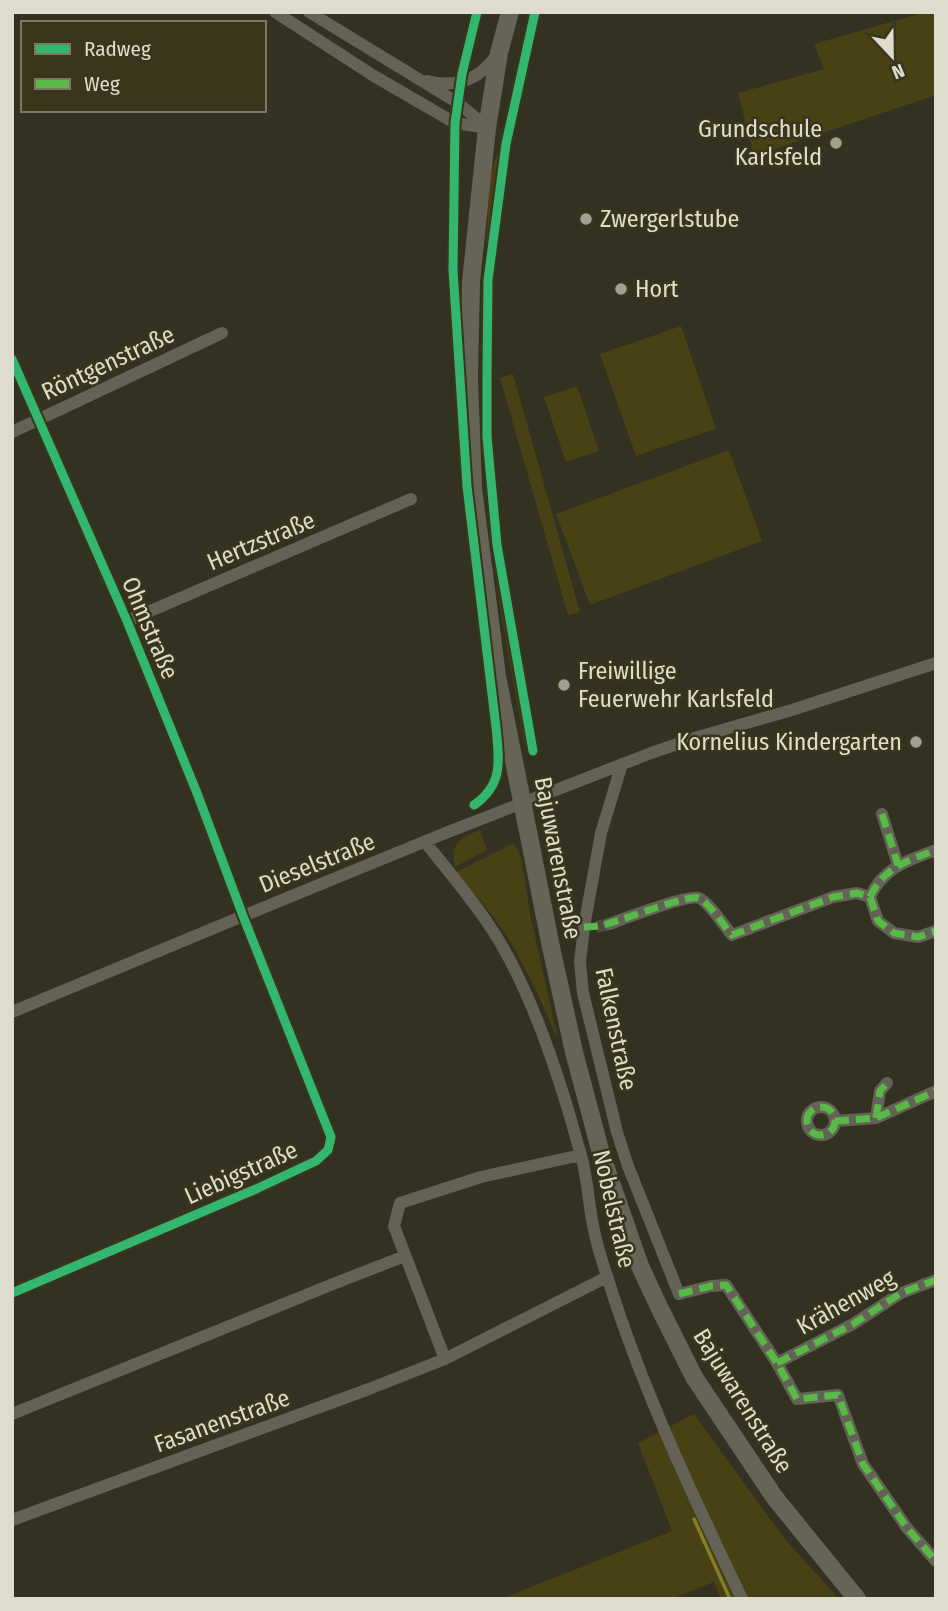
<svg xmlns="http://www.w3.org/2000/svg" width="948" height="1611" font-family="'Fira Sans Condensed',sans-serif">
  <style>
    .green { fill: #474113 }
    .lines { fill: none; stroke-linecap: round; stroke-linejoin: round }
    .stream { stroke: #857c2d; stroke-width: 3.5 }
    .street-tunnel { stroke: #4d4b3c; stroke-width: 12; stroke-dasharray: 12 6; stroke-linecap: butt }
    .street { stroke: #646256; stroke-width: 12 }
    .secondary { stroke: #666456; stroke-width: 18 }
    .quiet { stroke: #58b947; stroke-width: 7; stroke-dasharray: 14 7; stroke-linecap: butt }
    .cycleway-casing { stroke: #39361c; stroke-width: 13 }
    .cycleway { stroke: #33b770; stroke-width: 9 }
    .poi-dot { fill: #a2a091; stroke: #39361c; stroke-width: 2.5 }
    .labels { text-anchor: middle; stroke-width: 5; stroke-linejoin: round; paint-order: stroke }
    .poi-label { font-size: 24px; fill: #dedccd; stroke: #39361c; text-anchor: start }
    .street-label { font-size: 24px; fill: #dedccd; stroke: #39361c }
  </style>
  <rect width="100%" height="100%" fill="#333122"/>
  <!-- green -->
  <path class="green" d="M 925,12 L 936,12 L 936,95 L 754,156 L 738,93 L 824,69 L 814,44 Z
    M 503,146 C 489,202 487,263 486,321 C 485,393 484,462 494,534 C 503,604 516,674 528,744 L 526,750 C 510,667 494,582 487,498 C 479,408 480,318 487,228 C 489,208 488,159 503,146 Z
    M 681,326 L 716,429 L 636,456 L 600,354 Z
    M 513,374 L 580,612 L 568,615 L 500,378 Z
    M 577,386 L 599,451 L 566,462 L 544,397 Z
    M 729,450 L 762,541 L 590,605 L 556,514 Z
    M 480,830 L 487,850 L 455,867 C 449,844 460,838 480,830 Z
    M 514,843 L 521,857 L 531,918 L 558,1040 C 542,1003 526,966 504,932 C 490,911 473,892 456,872 Z
    M 694,1414 L 784,1538 L 839,1599 L 721,1599 L 714,1582 L 671,1599 L 501,1599 L 672,1531 L 638,1443 Z"/>
  <g class="lines">
    <!-- stream -->
    <path class="stream" d="M 694,1519 L 730,1599"/>
    <!-- street-tunnel -->
    <path class="street-tunnel" d="M 596,927 L 609,924"/>
    <!-- street -->
    <path class="street" d="M 275,12 L 374,76 L 455,123 L 487,128
      M 309,12 L 458,103 L 487,127
      M 427,81 C 456,88 479,80 496,56
      M 12,359 L 127,621 L 197,793 L 243,916 L 331,1137 L 328,1150 L 316,1161 L 256,1189 L 12,1293
      M 12,432 L 222,333
      M 127,621 L 411,499
      M 622,764 L 601,833 L 584,927 L 580,962 L 583,993 L 617,1132 L 628,1166 L 679,1294 L 711,1286 L 726,1285 L 777,1363 L 797,1399 L 838,1395 L 863,1464 L 907,1528 L 936,1561
      M 882,814 L 898,865
      M 425,842 C 446,868 468,894 487,922 C 530,984 560,1078 580,1152 C 588,1177 588,1204 594,1230 C 597,1246 602,1261 607,1276 C 641,1387 692,1494 742,1599
      M 870,897 C 884,867 907,861 936,850
      M 609,924 C 623,919 689,894 699,898 C 709,902 724,926 732,935 L 833,897 L 857,893 L 870,897 L 878,921 L 894,933 L 918,937 L 936,931
      M 12,1012 L 243,916 L 448,832 L 651,753 L 698,737 L 792,710 L 936,663
      M807 1121a14 14 0 1 1 28 0a14 14 0 1 1-28 0Z
      M 876,1118 L 880,1091 L 887,1083
      M 835,1121 L 876,1118 L 936,1091
      M 445,1359 L 394,1226 L 400,1203 L 481,1177 L 581,1155
      M 777,1363 L 853,1324 L 901,1293 L 936,1280
      M 12,1414 L 333,1284 L 405,1256
      M 12,1520 L 369,1389 L 445,1359 L 607,1277"/>
    <!-- secondary -->
    <path class="secondary" d="M 510,12 L 499,53 L 487,128 L 471,282 L 469,377 L 473,488 L 497,676 L 551,947 L 574,1052 L 602,1157 L 640,1266 L 659,1307 L 694,1377 L 775,1498 L 857,1599"/>
    <!-- quiet -->
    <path class="quiet" d="M 882,814 L 898,865
      M 870,897 C 884,867 907,861 936,850
      M 584,927 C 593,927 601,926 610,923 C 625,919 689,894 699,898 C 709,903 724,926 732,935 L 833,897 L 857,893 L 870,897 L 878,921 L 894,933 L 918,937 L 936,931
      M807 1121a14 14 0 1 1 28 0a14 14 0 1 1-28 0Z
      M 876,1118 L 880,1091 L 887,1083
      M 835,1121 L 876,1118 L 936,1091
      M 679,1294 L 711,1286 L 726,1285 L 777,1363 L 797,1399 L 838,1395 L 863,1464 L 907,1528 L 936,1561
      M 777,1363 L 853,1324 L 901,1293 L 936,1280"/>
    <!-- cycleway casing -->
    <g class="cycleway-casing">
      <path id="cycleway" d="M 12,359 L 127,621 L 197,793 L 243,916 L 331,1137 L 328,1150 L 316,1161 L 256,1189 L 12,1293
        M 533,751 L 497,545 L 487,437 L 487,371 L 488,280 L 506,144 L 535,12
        M 474,805 C 504,784 499,760 496,727 L 467,486 L 453,270 L 455,123 L 462,74 L 477,12"/>
    </g>
    <!-- cycleway -->
    <use href="#cycleway" class="cycleway"/>
  </g>
  <!-- markers -->
  <g class="poi-dot">
    <circle cx="836" cy="143" r="7"/>
    <circle cx="586" cy="219" r="7"/>
    <circle cx="621" cy="289" r="7"/>
    <circle cx="564" cy="685" r="7"/>
    <circle cx="916" cy="742" r="7"/>
  </g>
  <g class="labels">
    <!-- poi labels -->
    <g class="poi-label">
      <text x="822" y="137" text-anchor="end">Grundschule<tspan x="822" dy="28">Karlsfeld</tspan></text>
      <text x="600" y="227">Zwergerlstube</text>
      <text x="635" y="297">Hort</text>
      <text x="578" y="679">Freiwillige<tspan x="578" dy="28">Feuerwehr Karlsfeld</tspan></text>
      <text x="902" y="750" text-anchor="end">Kornelius Kindergarten</text>
    </g>
    <!-- street labels -->
    <g class="street-label">
      <text transform="translate(108 363) rotate(-25)" y="8">Röntgenstraße</text>
      <text transform="translate(261 541) rotate(-23)" y="8">Hertzstraße</text>
      <text transform="translate(150 628) rotate(67)" y="8">Ohmstraße</text>
      <text transform="translate(558 858) rotate(79)" y="8">Bajuwarenstraße</text>
      <text transform="translate(317 863) rotate(-22)" y="8">Dieselstraße</text>
      <text transform="translate(616 1029) rotate(78)" y="8">Falkenstraße</text>
      <text transform="translate(241 1173) rotate(-24)" y="8">Liebigstraße</text>
      <text transform="translate(614 1209) rotate(77)" y="8">Nobelstraße</text>
      <text transform="translate(846 1302) rotate(-29)" y="8">Krähenweg</text>
      <text transform="translate(743 1401) rotate(58)" y="8">Bajuwarenstraße</text>
      <text transform="translate(222 1421) rotate(-20)" y="8">Fasanenstraße</text>
    </g>
  </g>
  <!-- border -->
  <rect width="948" height="1611" fill="none" stroke="#dedccd" stroke-width="28"/>
  <!-- legend -->
  <rect x="21" y="21" width="245" height="91" fill="#39361c" stroke="#7b7863" stroke-width="2"/>
  <rect x="35" y="44" width="35" height="10" fill="#33b770" stroke="#7b7863" stroke-width="2"/>
  <text x="84" y="56" font-size="21" fill="#dedccd">Radweg</text>
  <rect x="35" y="79" width="35" height="10" fill="#58b947" stroke="#7b7863" stroke-width="2"/>
  <text x="84" y="91" font-size="21" fill="#dedccd">Weg</text>
  <!-- north arrow -->
  <g transform="translate(892 56) rotate(158)" stroke="#39361c" stroke-width="5" paint-order="stroke">
  <path d="M0-5L12 26L0 18L-12 26Z" fill="#dedccd"/>
  <text y="-10" font-size="19" font-weight="bold" text-anchor="middle" fill="#dedccd">N</text>
  </g>
</svg>
